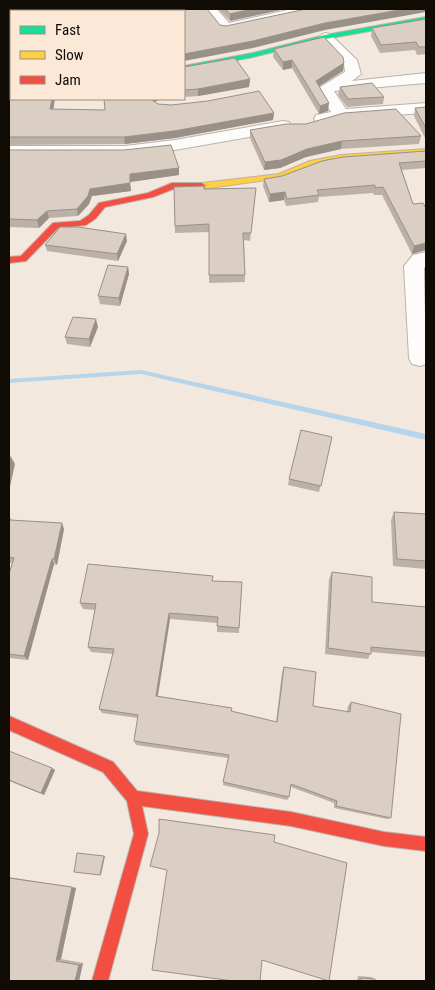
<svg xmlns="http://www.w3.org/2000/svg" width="435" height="990" font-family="'Roboto Condensed',sans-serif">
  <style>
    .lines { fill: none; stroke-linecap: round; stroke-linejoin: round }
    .stream { fill: #b6d5eb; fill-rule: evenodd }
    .street-casing { stroke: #bbb2aa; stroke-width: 2 }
    .fast-casing { stroke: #bbb2aa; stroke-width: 2 }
    .slow-casing { stroke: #bbb2aa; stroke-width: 2 }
    .jam-casing { stroke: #bbb2aa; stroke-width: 2 }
    .street { fill: #fdfcfa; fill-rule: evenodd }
    .fast { fill: #16e098; fill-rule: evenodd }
    .slow { fill: #ffcf43; fill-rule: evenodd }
    .jam { fill: #f24e42; fill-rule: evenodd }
    .wall { fill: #bcb1a7 }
    .shaded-wall { fill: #999088 }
    .building { fill: #dbcec2; stroke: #999088 }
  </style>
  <rect width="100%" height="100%" fill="#f3e8de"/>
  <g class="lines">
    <!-- stream -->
    <path class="stream" d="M 141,370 L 426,434 L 426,440 L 141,374 L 9,383 L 9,379 Z"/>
    <!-- street casing -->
    <g class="street-casing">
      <path id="street" d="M 203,9 L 217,9 L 229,23 L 292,9 L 317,9 L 315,12 L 226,32 L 221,31 Z
        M 325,33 L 330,34 L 357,60 L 361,74 L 352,81 L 426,73 L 426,83 L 334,91 L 346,109 L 426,103 L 426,113 L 361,117 L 322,124 L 316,123 L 314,119 L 316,115 L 331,112 L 317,89 L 345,72 L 344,64 L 318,37 Z
        M 9,74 L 11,74 L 11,84 L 9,84 Z
        M 283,121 L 289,122 L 291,126 L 289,130 L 175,150 L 125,156 L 9,156 L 9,146 L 125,146 L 175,140 Z
        M 426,252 L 426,266 L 424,268 L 426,364 L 420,366 L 412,364 L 409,358 L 404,266 L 413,255 Z"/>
    </g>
    <!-- fast casing -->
    <g class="fast-casing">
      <path id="fast" d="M 426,17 L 426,21 L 325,39 L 253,57 L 184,70 L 184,66 L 253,53 L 325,35 Z"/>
    </g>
    <!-- slow casing -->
    <g class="slow-casing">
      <path id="slow" d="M 426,149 L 426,153 L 341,159 L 315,165 L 281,178 L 202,189 L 198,186 L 202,183 L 279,174 L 310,161 L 341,155 Z"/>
    </g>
    <!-- jam casing -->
    <g class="jam-casing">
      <path id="jam" d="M 172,183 L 202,183 L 206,186 L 202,189 L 176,188 L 153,197 L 105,207 L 95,219 L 86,225 L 58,228 L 26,261 L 9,263 L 9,257 L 21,256 L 53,223 L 80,221 L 89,215 L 99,203 L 148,193 Z
        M 9,716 L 113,762 L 137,791 L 291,812 L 384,832 L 426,837 L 426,851 L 384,846 L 291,826 L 142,806 L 148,834 L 108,981 L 92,981 L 134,834 L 127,801 L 103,772 L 9,730 Z"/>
    </g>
    <!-- street -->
    <use href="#street" class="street"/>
    <!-- fast -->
    <use href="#fast" class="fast"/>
    <!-- slow -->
    <use href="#slow" class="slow"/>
    <!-- jam -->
    <use href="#jam" class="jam"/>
  </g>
  <!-- wall -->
  <path class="wall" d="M 218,9 L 285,9 L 230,21 Z
    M 426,19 L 426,54 L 417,55 L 415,50 L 380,53 L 371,36 L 372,28 Z
    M 11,27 L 11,69 L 9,69 L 9,38 Z
    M 274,49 L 344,63 L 343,71 L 319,86 L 328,111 L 319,114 L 292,68 L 283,70 L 273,57 Z
    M 184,67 L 250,79 L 249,87 L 198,96 L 184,97 Z
    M 340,87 L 384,97 L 383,104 L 347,107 L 338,95 Z
    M 9,97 L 53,109 L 105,110 L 104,99 L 165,99 L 160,99 L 155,102 L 158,104 L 274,113 L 273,120 L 175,138 L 125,144 L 9,145 Z
    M 426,107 L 426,140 L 414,116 L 415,108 Z
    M 250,130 L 421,136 L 419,144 L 341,149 L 306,157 L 280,168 L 264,170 L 250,138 Z
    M 9,150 L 179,175 L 130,182 L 131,191 L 92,196 L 89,204 L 78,216 L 49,218 L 39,228 L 9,227 Z
    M 426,151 L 426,168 L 402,170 L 413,204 L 426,208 L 426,251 L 426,250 L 412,254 L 382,195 L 374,195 L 373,193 L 319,197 L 318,202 L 286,206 L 284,200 L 269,202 L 263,186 L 264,179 L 282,176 Z
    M 174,187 L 204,189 L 256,188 L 250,241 L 244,240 L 245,282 L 209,283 L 209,232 L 175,233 Z
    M 127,241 L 118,261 L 47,251 L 45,245 Z
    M 128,267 L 129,274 L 120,306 L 100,304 L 98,296 Z
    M 98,327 L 90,347 L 67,344 L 65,337 Z
    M 332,437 L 319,492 L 288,485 L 289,479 Z
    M 394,512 L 426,514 L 426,569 L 393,566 L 391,520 Z
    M 9,518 L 12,520 L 64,529 L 57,565 L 54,564 L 28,660 L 9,658 L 9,574 L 12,563 L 9,563 Z
    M 332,572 L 372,602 L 426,607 L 426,657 L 371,652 L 368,659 L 325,654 L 329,579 Z
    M 213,576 L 213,581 L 242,582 L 239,633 L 217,632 L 217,623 L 170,619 L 158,696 L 231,711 L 276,722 L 282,672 L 284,667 L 313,706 L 347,712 L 348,706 L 351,702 L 391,818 L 387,819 L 334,808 L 334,803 L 291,787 L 289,797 L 287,800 L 223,785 L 228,758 L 136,745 L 134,741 L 138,718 L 102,713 L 99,709 L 113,654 L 91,652 L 88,647 L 95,610 L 83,609 L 80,603 Z
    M 9,751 L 55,770 L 44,795 L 9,781 Z
    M 9,877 L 76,888 L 61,959 L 83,963 L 79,981 L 9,981 Z
    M 358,976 L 371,977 L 375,979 L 375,981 L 357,981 Z"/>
  <!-- shaded-wall -->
  <path class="shaded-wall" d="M 252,9 L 285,9 L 230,21 L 230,14 Z
    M 405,9 L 426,9 L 426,12 L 325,30 L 253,48 L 184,61 L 184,54 L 325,23 Z
    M 292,60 L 292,68 L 283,70 L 283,62 Z
    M 344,63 L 343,71 L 315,89 L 316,81 Z
    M 250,79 L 249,87 L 198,96 L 198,89 Z
    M 52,99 L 55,99 L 52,117 L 50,109 Z
    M 150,99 L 160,99 L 150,105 Z
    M 329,103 L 328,111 L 319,114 L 320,106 Z
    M 274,113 L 273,120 L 175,138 L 125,144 L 124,137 Z
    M 342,141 L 341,149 L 306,157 L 280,168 L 264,170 L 265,162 L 307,149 Z
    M 179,168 L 179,175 L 130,182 L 131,191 L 92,196 L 89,204 L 78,216 L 77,209 L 90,189 L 130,174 Z
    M 285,192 L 284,200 L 269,202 L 270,194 Z
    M 47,211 L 49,218 L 39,228 L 37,220 Z
    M 126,234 L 127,241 L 118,261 L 117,254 Z
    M 426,243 L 426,250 L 412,254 L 414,246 Z
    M 128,267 L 129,274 L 120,306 L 119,298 Z
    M 96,319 L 98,327 L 90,347 L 89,339 Z
    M 11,457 L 15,464 L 9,491 L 9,469 Z
    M 62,523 L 64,529 L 57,565 L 54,559 Z
    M 52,559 L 54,564 L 28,660 L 24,656 Z
    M 169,613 L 170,619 L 157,700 L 156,696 Z
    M 52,768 L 55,770 L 44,795 L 41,793 Z
    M 104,856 L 105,856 L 101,875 L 100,875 Z
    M 72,887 L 76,888 L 61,959 L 56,961 Z
    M 83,963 L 79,981 L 75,981 L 79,965 Z"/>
  <!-- building -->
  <path class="building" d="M 15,9 L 207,9 L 220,25 L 226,26 L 306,9 L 405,9 L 325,23 L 253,41 L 184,54 L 184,11 L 15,11 Z
    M 225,9 L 252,9 L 230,14 Z
    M 426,19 L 426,47 L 419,47 L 416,42 L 381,45 L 372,28 Z
    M 11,27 L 11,61 L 9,61 L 9,38 Z
    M 324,37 L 343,57 L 344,63 L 316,81 L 329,103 L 320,106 L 292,60 L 283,62 L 274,49 Z
    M 235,58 L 250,79 L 198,89 L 184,90 L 184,67 Z
    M 372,83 L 384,97 L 348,99 L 340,87 Z
    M 259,91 L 274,113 L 174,131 L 124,137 L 9,137 L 9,97 L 11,97 L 11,99 L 52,99 L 50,109 L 105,110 L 104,99 L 151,99 L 158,104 L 171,105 L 208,101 Z
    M 426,107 L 426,128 L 415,108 Z
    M 396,109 L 421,136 L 342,141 L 307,149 L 281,160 L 265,162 L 250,130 L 286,124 L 306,124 L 344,113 Z
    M 171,145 L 179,168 L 130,174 L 130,183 L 90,189 L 88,196 L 77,209 L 47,211 L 37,220 L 9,219 L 9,150 L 124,150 Z
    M 426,151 L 426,161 L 399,163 L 413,204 L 423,203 L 426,208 L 426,243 L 414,246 L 383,187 L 375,188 L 375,185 L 317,190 L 319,195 L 287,199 L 285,192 L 270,194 L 264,179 L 282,176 L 322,161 L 343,157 Z
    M 204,186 L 204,189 L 256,188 L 251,233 L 243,233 L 245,275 L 209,275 L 209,224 L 175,226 L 174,187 Z
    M 60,227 L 78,227 L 126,234 L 117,254 L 45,245 Z
    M 108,265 L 128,267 L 119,298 L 98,296 Z
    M 73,317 L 96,319 L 89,339 L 65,337 Z
    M 301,430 L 332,437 L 321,486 L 289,479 Z
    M 9,457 L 11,457 L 9,469 Z
    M 394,512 L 426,514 L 426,561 L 397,559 Z
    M 9,518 L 10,518 L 10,520 L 62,523 L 54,559 L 52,559 L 24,656 L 9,654 L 9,574 L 14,558 L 9,557 Z
    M 88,564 L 213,576 L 212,581 L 242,582 L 239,628 L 217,626 L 218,617 L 169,613 L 156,696 L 232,708 L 231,711 L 277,722 L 284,667 L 316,672 L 313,706 L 350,712 L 351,702 L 401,714 L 391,818 L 336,806 L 337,801 L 291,784 L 289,797 L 223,782 L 229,755 L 134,741 L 138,715 L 99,709 L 114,649 L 88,647 L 96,604 L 80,603 Z
    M 332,572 L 372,577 L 372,602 L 426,607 L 426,652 L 371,647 L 371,654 L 328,648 Z
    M 9,751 L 52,768 L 41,793 L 9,780 Z
    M 159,819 L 275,835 L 274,842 L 347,863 L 329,981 L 262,960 L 260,981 L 233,981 L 152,970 L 167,870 L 150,866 L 159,833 Z
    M 77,853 L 104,856 L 100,875 L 74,872 Z
    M 9,878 L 72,887 L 56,961 L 79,965 L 75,981 L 9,981 Z
    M 361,978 L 375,979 L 375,981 L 361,981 Z"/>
  <!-- border -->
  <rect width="435" height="990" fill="none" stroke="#110b05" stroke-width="20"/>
  <!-- legend -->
  <rect x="10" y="10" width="175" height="90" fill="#fbe8d6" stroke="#9d9082"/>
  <rect x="20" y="26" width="25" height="8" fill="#16e098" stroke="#9d9082"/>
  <text x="55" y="35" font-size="15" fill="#110b05">Fast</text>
  <rect x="20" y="51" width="25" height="8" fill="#ffcf43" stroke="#9d9082"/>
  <text x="55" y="60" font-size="15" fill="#110b05">Slow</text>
  <rect x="20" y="76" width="25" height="8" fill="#f24e42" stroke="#9d9082"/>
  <text x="55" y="85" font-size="15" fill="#110b05">Jam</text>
</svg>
